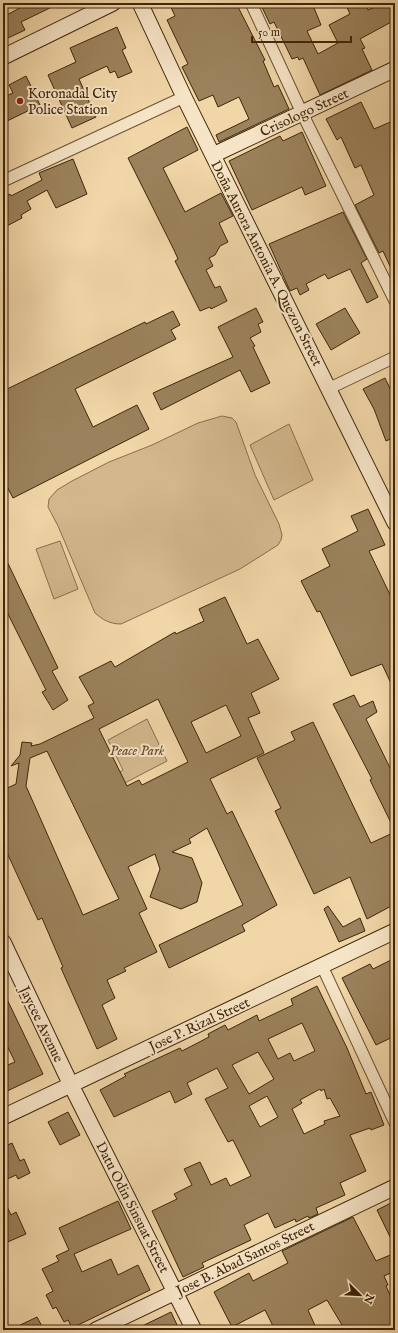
<svg xmlns="http://www.w3.org/2000/svg" width="398" height="1333" font-family="'IM FELL English',serif">
  <style>
    .green { fill: #d3b88d; stroke: #886f4c }
    .building { fill: #9b825c; stroke: #3e260a; fill-rule: evenodd }
    .lines { fill: none; stroke-linecap: round; stroke-linejoin: round }
    .street-casing { stroke: #6b5232; stroke-width: 13 }
    .secondary-casing { stroke: #3e260a; stroke-width: 17 }
    .street { stroke: #f6e4c6; stroke-width: 11 }
    .secondary { stroke: #f6e4c6; stroke-width: 15 }
    .poi-dot { fill: #8f2418; stroke: #f6e4c6; stroke-width: 1.5 }
    .labels { text-anchor: middle; stroke-width: 4; stroke-linejoin: round; paint-order: stroke }
    .poi-label { font-size: 14px; fill: #3e260a; stroke: #f6e4c6; text-anchor: start }
    .street-label { font-size: 14px; fill: #3e260a; stroke: #f6e4c6 }
    .park-label { font-size: 14px; font-style: italic; fill: #634a2b; stroke: #f6e4c6 }
  </style>
  <rect width="100%" height="100%" fill="#f1d6a8"/>
  <filter id="stains"><feTurbulence type="fractalNoise" baseFrequency=".005" numOctaves="4"/><feColorMatrix values="0 0 0 0 .2 0 0 0 0 .09 0 0 0 0 .02 0 0 0 .5 -.17"/></filter>
  <radialGradient id="worn" r=".72"><stop offset=".6" stop-color="#630" stop-opacity="0"/><stop offset="1" stop-color="#630" stop-opacity=".3"/></radialGradient>
  <!-- green -->
  <path class="green" d="M 222,416 L 232,418 L 236,422 L 255,475 L 279,524 L 282,535 L 281,540 L 278,545 L 240,569 L 121,624 C 110,624 103,620 95,613 L 58,526 L 48,507 L 49,499 L 57,490 L 72,481 L 109,462 L 152,445 L 198,423 Z
    M 289,424 L 313,480 L 274,500 L 250,445 Z
    M 60,541 L 78,589 L 54,599 L 36,549 Z
    M 147,719 L 167,761 L 121,785 L 115,775 L 123,770 L 108,740 Z"/>
  <!-- building -->
  <path class="building" d="M 29,3 L 60,3 L 21,22 L 25,30 L 8,38 L 3,27 L 3,17 Z
    M 169,3 L 236,3 L 265,60 L 263,61 L 274,87 L 278,85 L 289,109 L 219,142 L 216,135 L 249,119 L 239,97 L 218,107 L 213,95 L 199,101 L 182,67 L 188,64 L 167,20 L 175,16 Z
    M 260,3 L 312,3 L 321,25 L 307,31 L 318,54 L 338,43 L 329,25 L 350,14 L 345,3 L 365,3 L 368,10 L 385,3 L 395,3 L 395,20 L 360,39 L 365,48 L 362,49 L 372,70 L 320,95 L 303,58 L 299,60 L 298,57 L 292,59 L 274,22 L 270,24 Z
    M 117,27 L 126,48 L 122,50 L 132,72 L 118,78 L 115,71 L 110,73 L 107,66 L 79,79 L 96,117 L 72,128 L 48,75 L 76,62 L 70,48 Z
    M 26,76 L 40,105 L 3,123 L 3,97 L 13,93 L 9,85 Z
    M 361,102 L 374,129 L 395,120 L 395,277 L 383,251 L 379,253 L 355,205 L 374,195 L 361,165 L 355,168 L 341,137 L 337,140 L 326,119 Z
    M 187,127 L 198,150 L 163,168 L 185,212 L 221,193 L 233,216 L 219,223 L 228,242 L 220,246 L 215,255 L 209,258 L 213,266 L 206,270 L 215,288 L 220,286 L 227,301 L 211,309 L 210,307 L 200,311 L 175,261 L 178,259 L 174,250 L 128,158 Z
    M 302,132 L 326,186 L 305,195 L 302,187 L 252,210 L 229,161 L 280,136 L 283,141 Z
    M 73,159 L 87,194 L 56,208 L 47,190 L 27,201 L 31,209 L 21,215 L 22,218 L 3,228 L 3,198 L 10,194 L 11,196 L 42,180 L 39,173 Z
    M 343,212 L 367,259 L 361,263 L 378,297 L 367,303 L 350,269 L 328,279 L 325,274 L 306,284 L 309,290 L 300,295 L 297,288 L 290,291 L 269,244 Z
    M 256,308 L 263,322 L 258,324 L 261,332 L 250,338 L 255,346 L 253,347 L 270,383 L 251,392 L 240,370 L 161,410 L 153,393 L 233,357 L 218,327 Z
    M 345,308 L 360,333 L 331,350 L 316,324 Z
    M 173,311 L 180,325 L 171,330 L 176,339 L 75,389 L 93,427 L 137,405 L 149,429 L 13,498 L 3,479 L 3,391 L 145,322 L 146,324 Z
    M 385,378 L 395,399 L 395,437 L 386,441 L 374,409 L 363,389 Z
    M 368,509 L 385,545 L 369,551 L 395,605 L 395,692 L 382,664 L 351,676 L 320,611 L 317,612 L 301,581 L 330,566 L 322,549 L 358,531 L 351,516 Z
    M 3,553 L 58,668 L 52,671 L 68,700 L 53,710 L 42,692 L 46,690 L 3,604 Z
    M 225,597 L 247,644 L 258,639 L 279,679 L 251,693 L 260,713 L 248,718 L 264,753 L 210,779 L 227,814 L 232,811 L 277,905 L 242,925 L 245,931 L 169,968 L 159,945 L 243,905 L 207,828 L 189,839 L 191,843 L 172,852 L 192,858 L 202,883 L 197,902 L 181,909 L 150,897 L 160,869 L 155,854 L 128,867 L 147,909 L 139,913 L 157,952 L 124,968 L 126,971 L 107,980 L 115,998 L 102,1005 L 117,1039 L 97,1049 L 61,968 L 63,967 L 42,918 L 38,920 L 3,844 L 3,790 L 16,784 L 19,763 L 11,766 L 20,755 L 22,742 L 32,743 L 31,746 L 40,744 L 94,718 L 88,706 L 94,703 L 79,677 L 111,661 L 115,667 L 175,632 L 176,634 L 204,621 L 199,609 ZM 158,699 L 188,762 L 142,785 L 139,780 L 127,786 L 99,729 ZM 226,705 L 241,736 L 206,753 L 191,722 ZM 47,751 L 119,899 L 83,915 L 26,786 L 30,758 Z
    M 354,695 L 360,707 L 373,701 L 377,712 L 366,719 L 395,778 L 395,831 L 370,780 L 372,779 L 333,704 Z
    M 313,722 L 371,843 L 395,832 L 395,904 L 367,919 L 350,877 L 314,894 L 275,811 L 281,808 L 257,758 L 295,740 L 291,732 Z
    M 328,906 L 343,927 L 360,918 L 365,931 L 339,942 L 324,909 Z
    M 395,958 L 395,1036 L 376,1045 L 342,978 L 370,964 L 373,969 Z
    M 317,986 L 347,1048 L 366,1094 L 371,1092 L 384,1125 L 371,1130 L 370,1128 L 350,1135 L 366,1171 L 340,1183 L 345,1195 L 316,1208 L 318,1214 L 309,1218 L 308,1216 L 296,1222 L 295,1219 L 275,1228 L 268,1213 L 244,1225 L 251,1240 L 202,1263 L 204,1267 L 183,1277 L 152,1211 L 177,1199 L 174,1194 L 192,1185 L 184,1169 L 200,1162 L 211,1185 L 226,1178 L 230,1186 L 251,1176 L 233,1140 L 228,1142 L 205,1099 L 228,1088 L 217,1068 L 187,1083 L 192,1094 L 175,1103 L 170,1091 L 114,1117 L 100,1090 L 126,1076 L 124,1074 L 180,1048 L 182,1051 L 209,1037 L 208,1034 L 225,1025 L 228,1030 L 257,1015 L 259,1021 L 293,1005 L 291,999 ZM 302,1023 L 315,1051 L 294,1061 L 290,1053 L 278,1059 L 268,1039 ZM 258,1052 L 274,1079 L 249,1094 L 232,1065 ZM 320,1089 L 321,1091 L 324,1089 L 327,1099 L 330,1098 L 340,1116 L 324,1121 L 325,1124 L 304,1134 L 292,1109 L 302,1103 L 300,1100 ZM 267,1096 L 278,1117 L 260,1127 L 249,1106 Z
    M 3,991 L 43,1074 L 3,1093 L 3,1067 L 15,1062 L 3,1037 Z
    M 68,1112 L 80,1135 L 60,1145 L 48,1122 Z
    M 12,1143 L 20,1161 L 24,1159 L 30,1173 L 18,1179 L 16,1175 L 3,1181 L 3,1147 Z
    M 3,1198 L 11,1215 L 16,1212 L 26,1234 L 3,1244 Z
    M 118,1201 L 131,1229 L 74,1254 L 82,1272 L 111,1259 L 118,1275 L 138,1265 L 150,1290 L 72,1328 L 68,1320 L 64,1322 L 56,1307 L 53,1309 L 46,1295 L 53,1291 L 42,1269 L 59,1261 L 56,1256 L 69,1250 L 59,1228 Z
    M 395,1201 L 395,1247 L 377,1210 Z
    M 353,1217 L 376,1261 L 395,1253 L 395,1271 L 384,1276 L 388,1285 L 386,1286 L 395,1306 L 395,1330 L 345,1330 L 327,1300 L 308,1310 L 317,1330 L 275,1330 L 265,1310 L 232,1327 L 214,1292 L 249,1273 L 253,1281 L 288,1263 L 282,1251 Z
    M 171,1312 L 178,1327 L 173,1330 L 134,1330 Z
    M 37,1317 L 44,1330 L 10,1330 Z"/>
  <g class="lines">
    <!-- street casing -->
    <g class="street-casing">
      <path id="street" d="M 251,3 L 302,113 L 395,301
        M 3,181 L 184,97
        M 330,388 L 395,357
        M 322,966 L 395,1123"/>
    </g>
    <!-- secondary casing -->
    <g class="secondary-casing">
      <path id="secondary" d="M 140,3 L 184,97 L 395,523
        M 3,57 L 113,3
        M 213,155 L 395,69
        M 3,942 L 71,1085 L 194,1330
        M 3,1117 L 395,931
        M 96,1330 L 395,1187"/>
    </g>
    <!-- street -->
    <use href="#street" class="street"/>
    <!-- secondary -->
    <use href="#secondary" class="secondary"/>
  </g>
  <!-- markers -->
  <circle class="poi-dot" cx="20" cy="101" r="4"/>
  <g class="labels">
    <!-- poi labels -->
    <g class="poi-label">
      <text x="28" y="98">Koronadal City<tspan x="28" dy="16">Police Station</tspan></text>
    </g>
    <!-- street labels -->
    <g class="street-label">
      <text transform="translate(304 112) rotate(-25)" y="5">Crisologo Street</text>
      <text transform="translate(267 263) rotate(63)" y="5">Doña Aurora Antonia A. Quezon Street</text>
      <text transform="translate(42 1024) rotate(64)" y="5">Jaycee Avenue</text>
      <text transform="translate(199 1024) rotate(-25)" y="5">Jose P. Rizal Street</text>
      <text transform="translate(133 1207) rotate(63)" y="5">Datu Odin Sinsuat Street</text>
      <text transform="translate(245 1258) rotate(-26)" y="5">Jose B. Abad Santos Street</text>
    </g>
    <!-- park labels -->
    <g class="park-label">
      <text x="137" y="755">Peace Park</text>
    </g>
  </g>
  <!-- margin -->
  <rect width="398" height="1333" fill="none" stroke="#f1d6a8" stroke-width="16"/>
  <rect x="4" y="4" width="390" height="1325" fill="none" stroke="#3e260a" stroke-width="2"/>
  <rect x="8" y="8" width="382" height="1317" fill="none" stroke="#3e260a"/>
  <!-- north arrow -->
  <g transform="translate(360 1295) rotate(114)" stroke="#f6e4c6" stroke-width="3" paint-order="stroke">
  <path d="M0-3L7 15L0 10L-7 15Z" fill="#3e260a"/>
  <text y="-6" font-size="11" font-weight="bold" text-anchor="middle" fill="#3e260a">N</text>
  </g>
  <!-- scale -->
  <path d="M252 36v6h99v-6" fill="none" stroke="#3e260a" stroke-width="2"/>
  <text x="258" y="36" font-size="12" fill="#3e260a" stroke="#f6e4c6" stroke-width="3" paint-order="stroke">50 m</text>
  <rect width="100%" height="100%" filter="url(#stains)"/>
  <rect width="100%" height="100%" fill="url(#worn)"/>
</svg>
